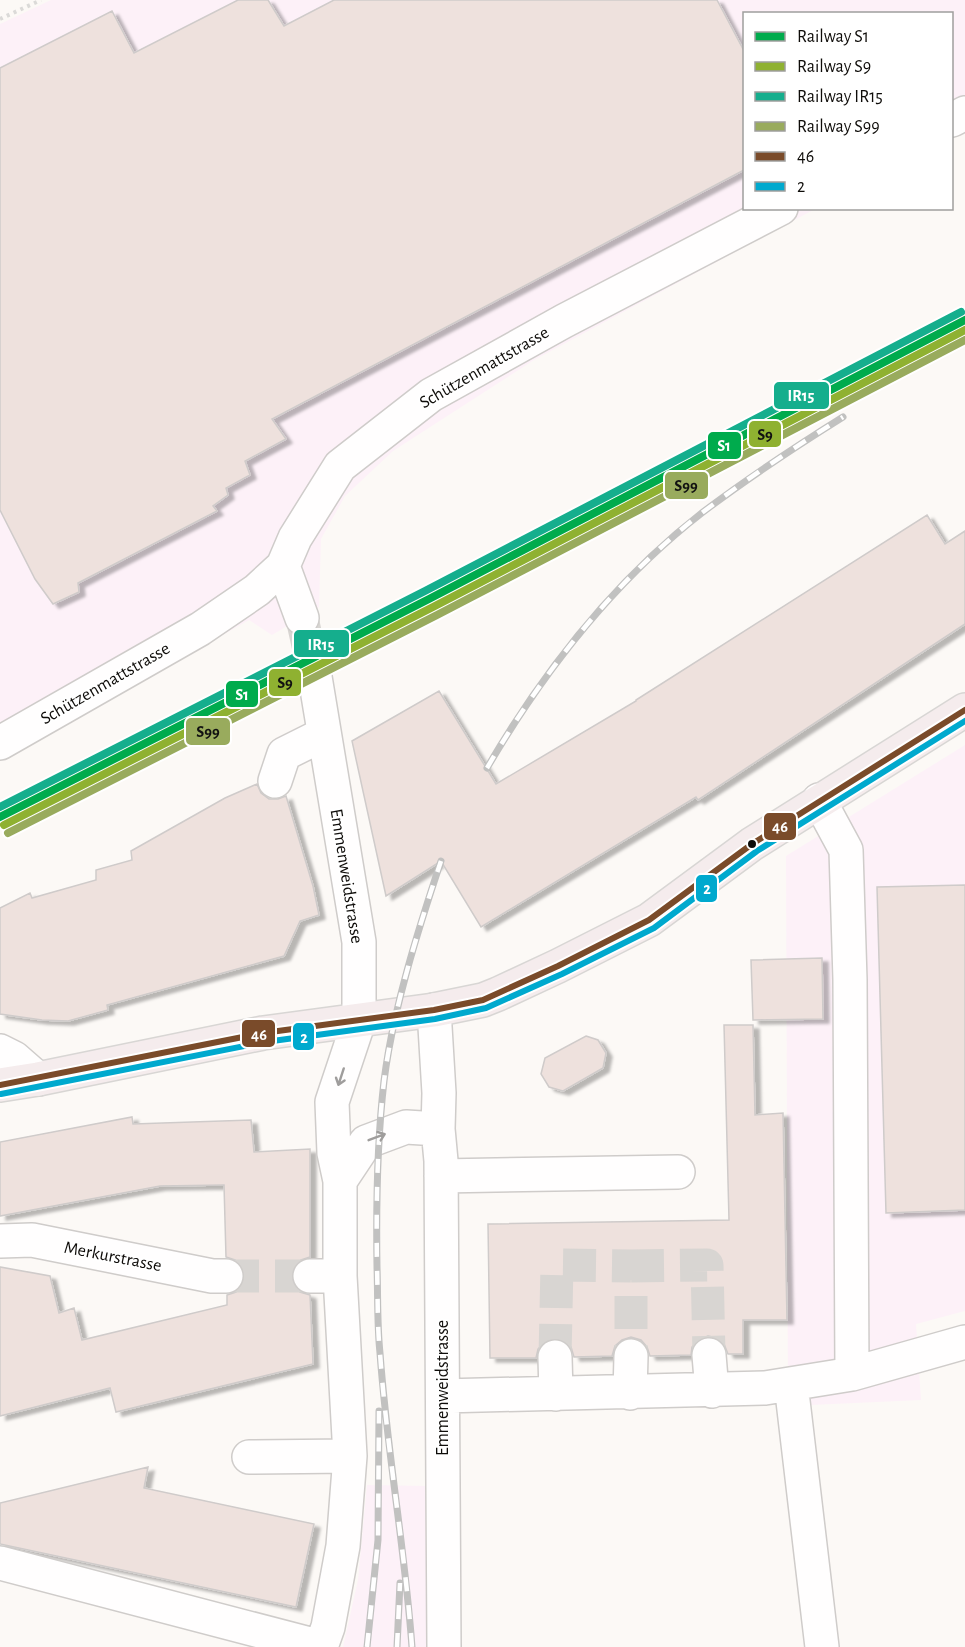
<svg xmlns="http://www.w3.org/2000/svg" width="965" height="1647" font-family="'Alegreya Sans',sans-serif">
  <style>
    .industrial { fill: #fdf1f8 }
    .building { fill: #eee1dd; stroke: #cfcbca; stroke-width: 1.5; filter: url(#shadow) }
    .lines { fill: none; stroke-linecap: round; stroke-linejoin: round }
    .minor-tunnel { stroke: #d8d5d2; stroke-width: 33; stroke-dasharray: 33 16; stroke-linecap: butt }
    .minor-casing { stroke: #cfccca; stroke-width: 36 }
    .major-casing { stroke: #d8d6d4; stroke-width: 36 }
    .path { stroke: #dbdad8; stroke-width: 4; stroke-dasharray: 3 4.5; stroke-linecap: butt }
    .minor { stroke: #fffefe; stroke-width: 33 }
    .major { stroke: #f5eced; stroke-width: 33 }
    .rail-casing { stroke: #c1c1c0; stroke-width: 7 }
    .rail { stroke: #fff; stroke-width: 4.5; stroke-dasharray: 14; stroke-linecap: butt }
    .bus-1-casing { stroke: #fff; stroke-width: 10 }
    .bus-2-casing { stroke: #fff; stroke-width: 10 }
    .bus-1 { stroke: #7a4b2a; stroke-width: 6 }
    .bus-2 { stroke: #00a9ce; stroke-width: 6 }
    .rail-1-casing { stroke: #fff; stroke-width: 12 }
    .rail-2-casing { stroke: #fff; stroke-width: 12 }
    .rail-3-casing { stroke: #fff; stroke-width: 12 }
    .rail-4-casing { stroke: #fff; stroke-width: 12 }
    .rail-1 { stroke: #00ab4d; stroke-width: 8 }
    .rail-2 { stroke: #8fb131; stroke-width: 8 }
    .rail-3 { stroke: #15ae8d; stroke-width: 8 }
    .rail-4 { stroke: #99ab5d; stroke-width: 8 }
    .oneway { stroke: #9f9d9c }
    .bus-dot { fill: #0e0c09; stroke: #fff; stroke-width: 2 }
    .labels { text-anchor: middle; stroke-width: 4.5; stroke-linejoin: round; paint-order: stroke }
    .street-label { font-size: 18px; fill: #0e0c09; stroke: #fff }
    .line-badge { stroke: #fff; stroke-width: 2 }
    .badge-label { font-size: 16px; text-anchor: middle; font-weight: bold; fill: #fff }
    .pale-badge-label { font-size: 16px; text-anchor: middle; font-weight: bold; fill: #111 }
  </style>
  <defs>
    <filter id="shadow"><feDropShadow dx="6" dy="4" stdDeviation="1.5" flood-color="#0004"/></filter>
  </defs>
  <rect width="100%" height="100%" fill="#fcf9f6"/>
  <!-- industrial -->
  <path class="industrial" d="M 51,0 L 965,0 L 965,127 L 952,135 L 952,14 L 744,14 L 744,208 L 815,209 L 534,360 L 393,451 L 345,496 L 321,539 L 319,607 L 272,635 L 249,620 L 0,761 L 0,24 Z
    M 965,745 L 965,1311 L 916,1324 L 921,1400 L 788,1406 L 786,856 Z
    M 367,1485 L 427,1486 L 426,1647 L 343,1647 L 358,1580 Z"/>
  <!-- building -->
  <path class="building" d="M 238,0 L 268,0 L 284,26 L 334,0 L 717,0 L 744,51 L 744,170 L 272,419 L 286,439 L 245,461 L 250,475 L 226,488 L 228,495 L 213,506 L 217,511 L 78,583 L 79,592 L 53,604 L 35,579 L 0,510 L 0,68 L 112,11 L 134,53 Z
    M 927,515 L 945,544 L 965,531 L 965,624 L 698,800 L 696,797 L 481,927 L 441,861 L 386,896 L 352,741 L 439,691 L 496,784 L 636,701 L 636,700 Z
    M 257,784 L 261,793 L 269,799 L 278,799 L 286,796 L 313,886 L 319,915 L 300,921 L 284,956 L 107,1005 L 108,1010 L 68,1021 L 42,1020 L 0,1014 L 0,908 L 30,893 L 32,898 L 96,880 L 96,870 L 132,860 L 131,851 L 225,798 Z
    M 965,885 L 965,1210 L 886,1213 L 877,887 Z
    M 822,958 L 823,1019 L 753,1020 L 751,960 Z
    M 724,1025 L 753,1025 L 755,1115 L 783,1113 L 787,1320 L 743,1320 L 743,1354 L 728,1354 L 724,1344 L 717,1338 L 708,1336 L 698,1340 L 692,1347 L 691,1355 L 650,1356 L 647,1347 L 641,1340 L 631,1337 L 622,1340 L 615,1346 L 612,1356 L 574,1357 L 571,1347 L 563,1340 L 555,1338 L 545,1341 L 538,1349 L 536,1358 L 490,1358 L 488,1224 L 729,1220 Z
    M 586,1036 L 598,1040 L 606,1053 L 603,1068 L 563,1091 L 549,1087 L 541,1074 L 545,1058 Z
    M 132,1117 L 133,1124 L 251,1120 L 254,1152 L 310,1149 L 310,1257 L 301,1260 L 294,1266 L 291,1277 L 294,1286 L 300,1292 L 310,1295 L 313,1364 L 116,1412 L 110,1388 L 0,1416 L 0,1267 L 50,1276 L 59,1313 L 74,1308 L 82,1340 L 227,1305 L 227,1295 L 236,1292 L 242,1285 L 245,1275 L 242,1266 L 235,1260 L 226,1257 L 224,1185 L 160,1186 L 0,1216 L 0,1142 Z
    M 148,1467 L 144,1488 L 314,1524 L 296,1607 L 0,1544 L 0,1503 Z"/>
  <g class="lines">
    <!-- minor-tunnel -->
    <path class="minor-tunnel" d="M 302,618 L 315,677
      M 631,1266 L 707,1265 L 709,1355
      M 226,1276 L 310,1276
      M 555,1357 L 557,1265 L 631,1266 L 631,1356"/>
    <!-- minor casing -->
    <g class="minor-casing">
      <path id="minor" d="M 952,120 L 965,113
        M 283,566 L 302,618
        M 315,677 L 359,942 L 359,1021 L 332,1102 L 334,1153 L 340,1181 L 340,1276 L 350,1456 L 343,1546 L 328,1627 L 321,1647
        M 0,743 L 200,629 L 257,590 L 283,566 L 295,538 L 340,466 L 431,395 L 564,321 L 781,208
        M 275,781 L 284,754 L 324,734
        M 819,800 L 846,850 L 850,980 L 852,1374
        M 434,1010 L 439,1093 L 438,1129 L 441,1161 L 444,1647
        M 0,1051 L 14,1058 L 38,1079
        M 441,1176 L 678,1172
        M 340,1181 L 366,1142 L 406,1127 L 438,1129
        M 0,1241 L 32,1240 L 212,1276 L 226,1276
        M 310,1276 L 340,1276
        M 709,1355 L 712,1391
        M 555,1357 L 556,1394
        M 791,1384 L 822,1647
        M 630,1393 L 631,1356
        M 443,1396 L 765,1388 L 852,1374 L 965,1342
        M 249,1457 L 350,1456
        M 0,1563 L 321,1647"/>
    </g>
    <!-- major casing -->
    <g class="major-casing">
      <path id="major" d="M 0,1085 L 38,1079 L 263,1033 L 434,1010 L 483,1000 L 498,994 L 558,966 L 649,920 L 752,844 L 965,710"/>
    </g>
    <!-- path -->
    <path class="path" d="M 0,19 L 41,0"/>
    <!-- minor -->
    <use href="#minor" class="minor"/>
    <!-- major -->
    <use href="#major" class="major"/>
    <!-- rail casing -->
    <g class="rail-casing">
      <path id="rail" d="M 487,768 C 543,672 614,581 703,512 C 748,478 795,447 843,417
        M 367,1647 L 378,1540 L 379,1411
        M 397,1647 L 400,1583
        M 412,1647 C 405,1549 387,1452 380,1353 C 377,1325 378,1296 377,1267 C 376,1205 377,1142 384,1081 C 393,1009 418,930 441,861"/>
    </g>
    <!-- rail -->
    <use href="#rail" class="rail"/>
    <!-- bus-1 casing -->
    <g class="bus-1-casing">
      <path id="bus-1" d="M 0,1085 L 263,1033 L 434,1010 L 483,1000 L 558,966 L 649,920 L 752,844 L 965,710"/>
    </g>
    <!-- bus-2 casing -->
    <g class="bus-2-casing">
      <path id="bus-2" d="M 1,1094 L 265,1042 L 435,1019 L 486,1008 L 562,974 L 654,928 L 757,851 L 965,721"/>
    </g>
    <!-- bus-1 -->
    <use href="#bus-1" class="bus-1"/>
    <!-- bus-2 -->
    <use href="#bus-2" class="bus-2"/>
    <!-- rail-1 casing -->
    <g class="rail-1-casing">
      <path id="rail-1" d="M 0,817 L 429,599 L 965,320"/>
    </g>
    <!-- rail-2 casing -->
    <g class="rail-2-casing">
      <path id="rail-2" d="M 4,825 L 433,607 L 965,330"/>
    </g>
    <!-- rail-3 casing -->
    <g class="rail-3-casing">
      <path id="rail-3" d="M 0,807 L 425,591 L 961,312"/>
    </g>
    <!-- rail-4 casing -->
    <g class="rail-4-casing">
      <path id="rail-4" d="M 8,833 L 437,615 L 965,340"/>
    </g>
    <!-- rail-1 -->
    <use href="#rail-1" class="rail-1"/>
    <!-- rail-2 -->
    <use href="#rail-2" class="rail-2"/>
    <!-- rail-3 -->
    <use href="#rail-3" class="rail-3"/>
    <!-- rail-4 -->
    <use href="#rail-4" class="rail-4"/>
  </g>
  <!-- one-way arrows -->
  <defs><path id="oneway-shaft" d="M-6 0H5M1.5-3L5.5 0L1.5 3" fill="none" stroke-width="1.6" stroke-linecap="round" stroke-linejoin="round" transform="scale(1.5)"/></defs>
  <g class="oneway">
    <use href="#oneway-shaft" transform="translate(341 1077) rotate(108)"/>
    <use href="#oneway-shaft" transform="translate(377 1137) rotate(-21)"/>
  </g>
  <!-- markers -->
  <circle class="bus-dot" cx="752" cy="844" r="5"/>
  <g class="labels">
    <!-- street labels -->
    <g class="street-label">
      <text transform="translate(484 367) rotate(-30)" y="6">Schützenmattstrasse</text>
      <text transform="translate(105 683) rotate(-30)" y="6">Schützenmattstrasse</text>
      <text transform="translate(347 876) rotate(81)" y="6">Emmenweidstrasse</text>
      <text transform="translate(113 1256) rotate(11)" y="6">Merkurstrasse</text>
      <text transform="translate(442 1388) rotate(-90)" y="6">Emmenweidstrasse</text>
    </g>
  </g>
  <g class="line-badge">
    <rect x="773" y="381" width="57" height="29" rx="6" fill="#15ae8d"/>
    <rect x="748" y="420" width="34" height="28" rx="6" fill="#8fb131"/>
    <rect x="707" y="431" width="35" height="29" rx="6" fill="#00ab4d"/>
    <rect x="664" y="471" width="45" height="29" rx="6" fill="#99ab5d"/>
    <rect x="293" y="629" width="57" height="29" rx="6" fill="#15ae8d"/>
    <rect x="268" y="668" width="34" height="29" rx="6" fill="#8fb131"/>
    <rect x="225" y="680" width="34" height="28" rx="6" fill="#00ab4d"/>
    <rect x="185" y="717" width="46" height="29" rx="6" fill="#99ab5d"/>
    <rect x="763" y="812" width="34" height="29" rx="6" fill="#7a4b2a"/>
    <rect x="695" y="874" width="23" height="29" rx="6" fill="#00a9ce"/>
    <rect x="241" y="1019" width="35" height="29" rx="6" fill="#7a4b2a"/>
    <rect x="292" y="1022" width="23" height="29" rx="6" fill="#00a9ce"/>
  </g>
  <g class="badge-label">
    <text x="801" y="401">IR15</text>
    <text x="724" y="451">S1</text>
    <text x="321" y="650">IR15</text>
    <text x="242" y="700">S1</text>
    <text x="780" y="832">46</text>
    <text x="707" y="894">2</text>
    <text x="259" y="1040">46</text>
    <text x="304" y="1043">2</text>
  </g>
  <g class="pale-badge-label">
    <text x="765" y="440">S9</text>
    <text x="686" y="491">S99</text>
    <text x="285" y="688">S9</text>
    <text x="208" y="737">S99</text>
  </g>
  <!-- legend -->
  <rect x="743" y="12" width="210" height="198" fill="#ffffff" stroke="#9f9e9d" stroke-width="1.5"/>
  <rect x="755" y="32" width="30" height="9" fill="#00ab4d" stroke="#9f9e9d" stroke-width="1.5"/>
  <text x="797" y="42" font-size="18" fill="#0e0c09">Railway S1</text>
  <rect x="755" y="62" width="30" height="9" fill="#8fb131" stroke="#9f9e9d" stroke-width="1.5"/>
  <text x="797" y="72" font-size="18" fill="#0e0c09">Railway S9</text>
  <rect x="755" y="92" width="30" height="9" fill="#15ae8d" stroke="#9f9e9d" stroke-width="1.5"/>
  <text x="797" y="102" font-size="18" fill="#0e0c09">Railway IR15</text>
  <rect x="755" y="122" width="30" height="9" fill="#99ab5d" stroke="#9f9e9d" stroke-width="1.5"/>
  <text x="797" y="132" font-size="18" fill="#0e0c09">Railway S99</text>
  <rect x="755" y="152" width="30" height="9" fill="#7a4b2a" stroke="#9f9e9d" stroke-width="1.5"/>
  <text x="797" y="162" font-size="18" fill="#0e0c09">46</text>
  <rect x="755" y="182" width="30" height="9" fill="#00a9ce" stroke="#9f9e9d" stroke-width="1.5"/>
  <text x="797" y="192" font-size="18" fill="#0e0c09">2</text>
</svg>
